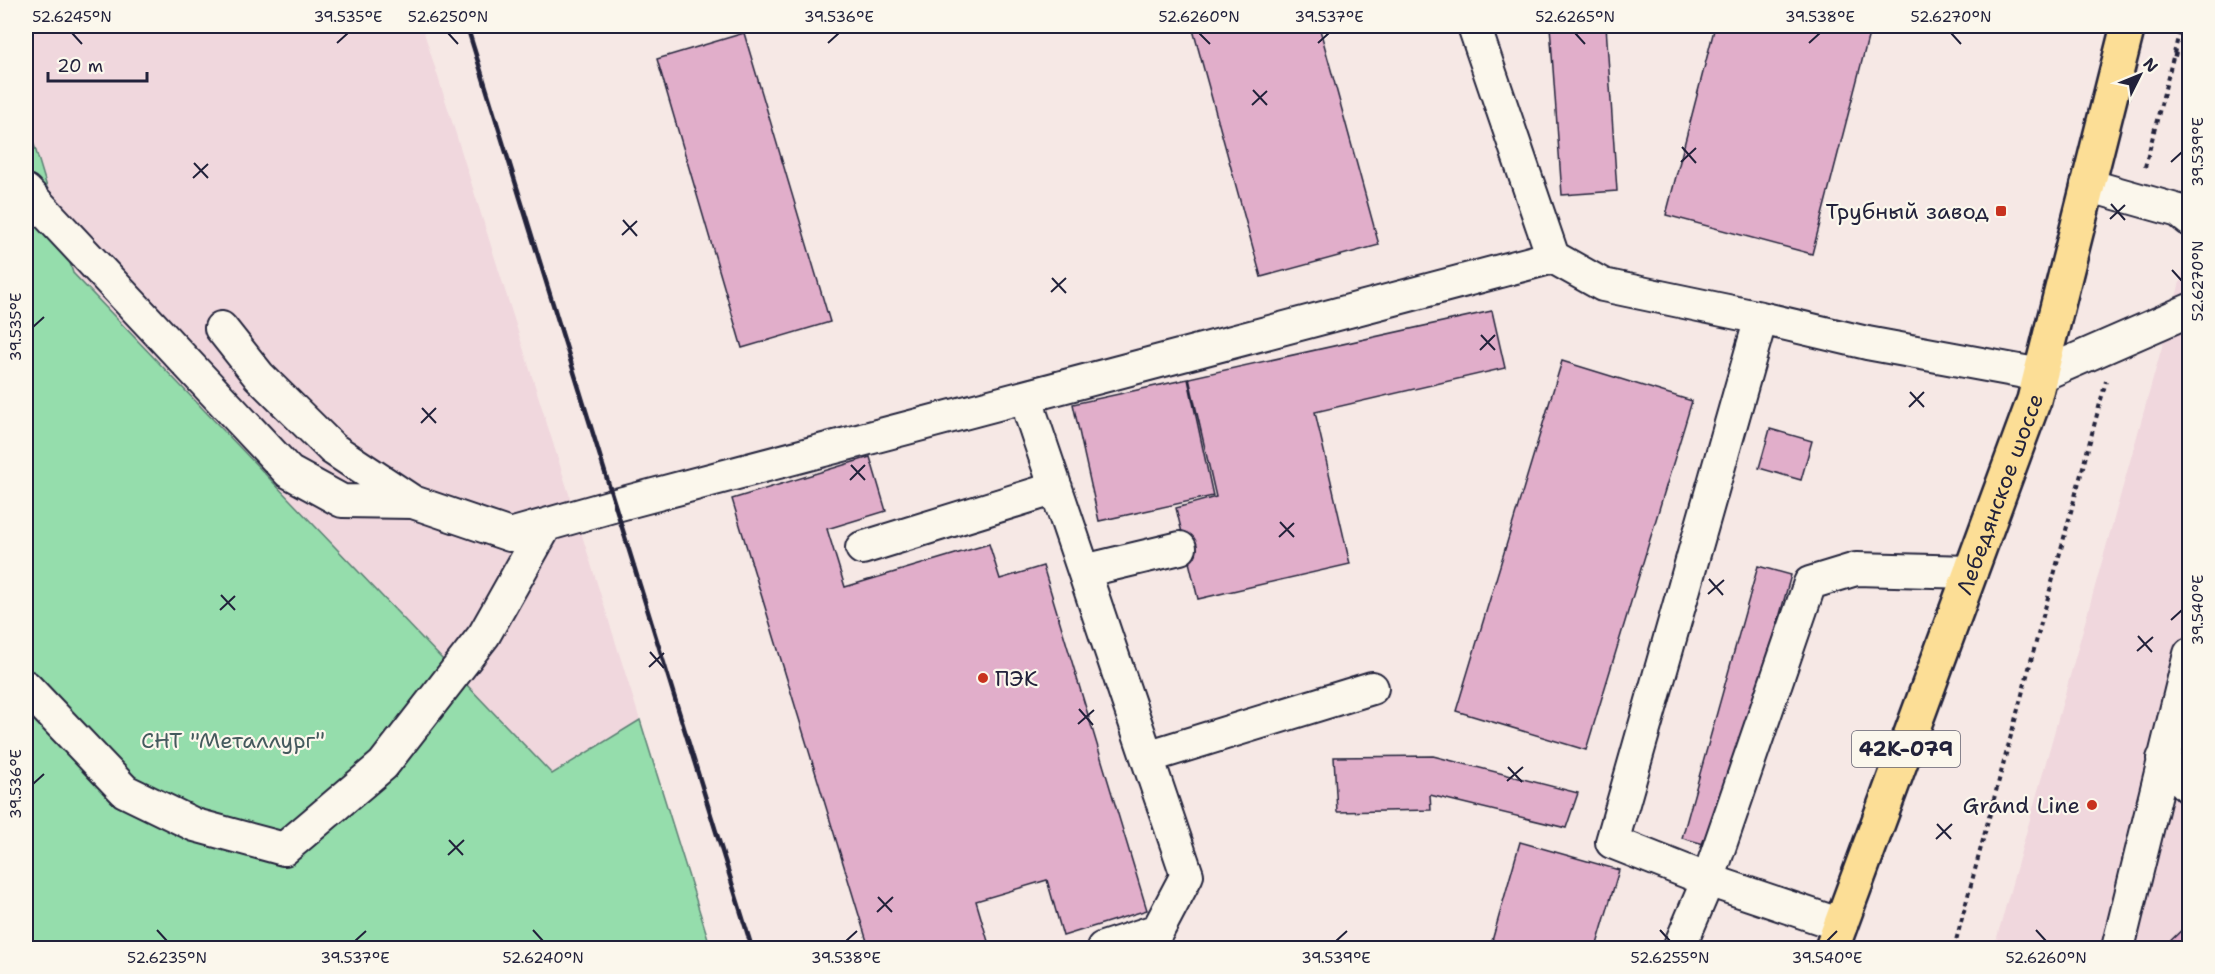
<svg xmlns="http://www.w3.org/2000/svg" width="2215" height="974" font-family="'Shantell Sans',sans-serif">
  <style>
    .built { fill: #f0d7dd }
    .green { fill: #95ddac; stroke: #5c8074; stroke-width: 1.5 }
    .building { fill: #e1aeca; stroke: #22223b; stroke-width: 1.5 }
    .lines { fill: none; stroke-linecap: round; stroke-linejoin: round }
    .minor-casing { stroke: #22223b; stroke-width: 36 }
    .major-casing { stroke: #22223b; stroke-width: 38 }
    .path { stroke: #22223b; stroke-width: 4; stroke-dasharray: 4.5 4.5; stroke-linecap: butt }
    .minor { stroke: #fbf7ec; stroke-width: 32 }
    .major { stroke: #fcde96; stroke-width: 33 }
    .rail { stroke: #22223b; stroke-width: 4.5 }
    .ticks { fill: none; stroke: #22223b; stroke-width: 2 }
    .poi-dot { fill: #c8321e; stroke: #fbf7ec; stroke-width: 2 }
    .labels { text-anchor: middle; stroke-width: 4.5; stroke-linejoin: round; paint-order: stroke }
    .shield { fill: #fbf7ec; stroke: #636270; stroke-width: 1.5 }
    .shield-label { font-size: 21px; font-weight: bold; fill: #22223b }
    .poi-label { font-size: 22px; fill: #22223b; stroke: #fbf7ec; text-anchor: end }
    .street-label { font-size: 22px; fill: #22223b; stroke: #fbf7ec }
    .park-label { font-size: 22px; fill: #445a5d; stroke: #fbf7ec }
    .neatline { fill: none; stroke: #22223b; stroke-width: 2 }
    .ticks-label { font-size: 15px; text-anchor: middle; fill: #22223b }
  </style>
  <rect width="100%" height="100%" fill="#f6e8e5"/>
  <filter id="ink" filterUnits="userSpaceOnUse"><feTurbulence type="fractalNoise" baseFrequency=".0167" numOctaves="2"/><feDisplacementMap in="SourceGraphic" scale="12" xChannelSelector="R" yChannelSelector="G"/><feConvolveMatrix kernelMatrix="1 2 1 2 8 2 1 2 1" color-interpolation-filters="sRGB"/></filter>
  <g filter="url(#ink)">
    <!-- built -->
    <path class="built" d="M 26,26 L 422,26 L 640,720 L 553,775 L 73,273 L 26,118 Z
      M 2189,250 L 2189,948 L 1994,948 Z"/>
    <!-- green -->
    <path class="green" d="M 26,118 L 73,273 L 552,774 L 640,720 L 711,948 L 26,948 Z"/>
    <!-- building -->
    <path class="building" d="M 1192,26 L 1319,26 L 1379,245 L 1261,277 Z
      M 1550,26 L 1606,26 L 1617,191 L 1562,195 Z
      M 1715,26 L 1871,26 L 1812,254 L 1666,215 Z
      M 744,33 L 830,322 L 742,348 L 657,59 Z
      M 1492,311 L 1505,368 L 1315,412 L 1350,564 L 1198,599 L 1176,508 L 1216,497 L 1189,378 Z
      M 1562,361 L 1692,401 L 1586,750 L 1456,711 Z
      M 1188,379 L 1213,496 L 1099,521 L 1073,404 Z
      M 1770,429 L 1812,441 L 1801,480 L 1759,468 Z
      M 870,457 L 886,511 L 827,529 L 845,587 L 989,544 L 1000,579 L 1043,566 L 1147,910 L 1063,936 L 1047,880 L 976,901 L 990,948 L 869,948 L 732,499 Z
      M 1758,566 L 1791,575 L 1715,847 L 1682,838 Z
      M 1433,756 L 1578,793 L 1566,828 L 1430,795 L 1431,810 L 1337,812 L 1334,757 Z
      M 1520,842 L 1619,870 L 1596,948 L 1490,948 Z
      M 2190,922 L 2190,948 L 2163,948 Z"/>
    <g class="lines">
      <!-- minor casing -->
      <g class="minor-casing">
        <path id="minor" d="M 1474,26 L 1553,257
          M 2087,185 L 2179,211 L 2190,220
          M 26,191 L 289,472 L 342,501 L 413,502
          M 1761,318 L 1612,842 L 1708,880 L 1841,925
          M 221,328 L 259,376 L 333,449 L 413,502 L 510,535 L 616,505 L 1553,257 L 1603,285 L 1761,318 L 1867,343 L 2041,375 L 2190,310
          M 1028,396 L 1031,415 L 1187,875 L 1158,930 L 1103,948
          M 862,548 L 1056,488
          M 1084,571 L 1180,548
          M 26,687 L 125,791 L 195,825 L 284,849 L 383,765 L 484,635 L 546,525
          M 1147,757 L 1372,688
          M 2163,759 L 2190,788
          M 1679,948 L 1708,880 L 1810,583 L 1856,569 L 1971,572
          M 2118,948 L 2190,654"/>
      </g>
      <!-- major casing -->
      <g class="major-casing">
        <g id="major">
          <path id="s1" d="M 1832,948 L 2034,400 L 2128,26"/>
        </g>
      </g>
      <!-- path -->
      <path class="path" d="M 2173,54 L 2190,58
        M 2145,167 L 2181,26
        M 1954,948 L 2106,381"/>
      <!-- minor -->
      <use href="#minor" class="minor"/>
      <!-- major -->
      <use href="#major" class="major"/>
      <!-- rail -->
      <path class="rail" d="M 467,26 L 752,948"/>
    </g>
  </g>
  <!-- ticks -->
  <path class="ticks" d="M 72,33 L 82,44M 448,33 L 458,44M 1199,33 L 1210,44M 1575,33 L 1585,44M 1951,33 L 1961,44M 337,43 L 348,33M 828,43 L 839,33M 1318,43 L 1329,33M 1809,43 L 1820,33M 1253,90 L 1267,105M 1252,105 L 1267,91M 1682,147 L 1696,163M 1681,162 L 1696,148M 2171,162 L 2182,152M 194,163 L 208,178M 193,178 L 208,164M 2111,204 L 2125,220M 2110,219 L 2125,205M 623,220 L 637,236M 622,235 L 637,221M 2172,270 L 2182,281M 1052,278 L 1066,293M 1051,292 L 1066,278M 33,327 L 44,317M 1481,335 L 1495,350M 1480,350 L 1495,335M 1910,392 L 1924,407M 1909,407 L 1924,392M 422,408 L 436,423M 421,423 L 436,408M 851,465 L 865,480M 850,480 L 865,465M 1280,522 L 1294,537M 1279,537 L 1294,523M 1709,579 L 1723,595M 1708,594 L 1724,580M 221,595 L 235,610M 220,610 L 235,596M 2171,620 L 2182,610M 2138,636 L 2152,652M 2137,651 L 2153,637M 650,652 L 664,668M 649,667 L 664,653M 1079,709 L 1093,725M 1078,724 L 1094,710M 1508,767 L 1522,782M 1507,781 L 1523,767M 33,784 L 44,774M 1937,824 L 1951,839M 1936,839 L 1952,824M 449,840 L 463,855M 448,855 L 464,840M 878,897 L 892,912M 877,912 L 893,897M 157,930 L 167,941M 533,930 L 543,941M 1660,930 L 1670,941M 2036,930 L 2046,941M 355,941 L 366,931M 846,941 L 857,931M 1336,941 L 1347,931M 1827,941 L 1837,931"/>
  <!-- markers -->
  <g class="poi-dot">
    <rect x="1995" y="205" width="12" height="12" rx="3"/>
    <circle cx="983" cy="678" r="6"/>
    <circle cx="2092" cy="805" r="6"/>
  </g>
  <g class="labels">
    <!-- shield labels -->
    <rect class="shield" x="1852" y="731" width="108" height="36" rx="4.5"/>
    <g class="shield-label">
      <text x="1906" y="756">42К-079</text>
    </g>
    <!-- poi labels -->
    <g class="poi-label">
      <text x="1989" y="219">Трубный завод</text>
      <text x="995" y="686" text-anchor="start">ПЭК</text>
      <text x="2080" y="813">Grand Line</text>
    </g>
    <!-- street labels -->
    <g class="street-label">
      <text dy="8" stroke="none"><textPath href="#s1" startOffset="484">Лебедянское шоссе</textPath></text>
    </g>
    <!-- park labels -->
    <g class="park-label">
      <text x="233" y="748">СНТ "Металлург"</text>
    </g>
  </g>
  <!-- margin -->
  <rect width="2215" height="974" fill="none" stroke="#fbf7ec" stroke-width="66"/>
  <!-- north arrow -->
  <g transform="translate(2140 75) rotate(47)" stroke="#fbf7ec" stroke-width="4.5" paint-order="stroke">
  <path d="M0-4.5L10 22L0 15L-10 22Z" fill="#22223b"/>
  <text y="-9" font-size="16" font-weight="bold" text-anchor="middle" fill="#22223b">N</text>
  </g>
  <!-- scale -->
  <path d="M48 72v9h99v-9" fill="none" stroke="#22223b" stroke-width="3"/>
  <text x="57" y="72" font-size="18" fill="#22223b" stroke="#fbf7ec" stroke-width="4.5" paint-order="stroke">20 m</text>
  <rect x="33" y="33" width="2149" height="908" class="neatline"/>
  <g class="ticks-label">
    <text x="72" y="22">52.6245°N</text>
    <text x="348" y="22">39.535°E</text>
    <text x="448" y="22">52.6250°N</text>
    <text x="839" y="22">39.536°E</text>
    <text x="1199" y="22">52.6260°N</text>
    <text x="1329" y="22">39.537°E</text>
    <text x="1575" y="22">52.6265°N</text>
    <text x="1820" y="22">39.538°E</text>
    <text x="1951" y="22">52.6270°N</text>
    <text transform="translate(2198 152) rotate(-90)" y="5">39.539°E</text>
    <text transform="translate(2198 281) rotate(-90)" y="5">52.6270°N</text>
    <text transform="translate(16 327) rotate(-90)" y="5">39.535°E</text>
    <text transform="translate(2198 610) rotate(-90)" y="5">39.540°E</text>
    <text transform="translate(16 784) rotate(-90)" y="5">39.536°E</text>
    <text x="167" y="963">52.6235°N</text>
    <text x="355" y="963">39.537°E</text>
    <text x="543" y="963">52.6240°N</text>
    <text x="846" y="963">39.538°E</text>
    <text x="1336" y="963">39.539°E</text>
    <text x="1670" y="963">52.6255°N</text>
    <text x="1827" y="963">39.540°E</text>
    <text x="2046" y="963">52.6260°N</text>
  </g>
</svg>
